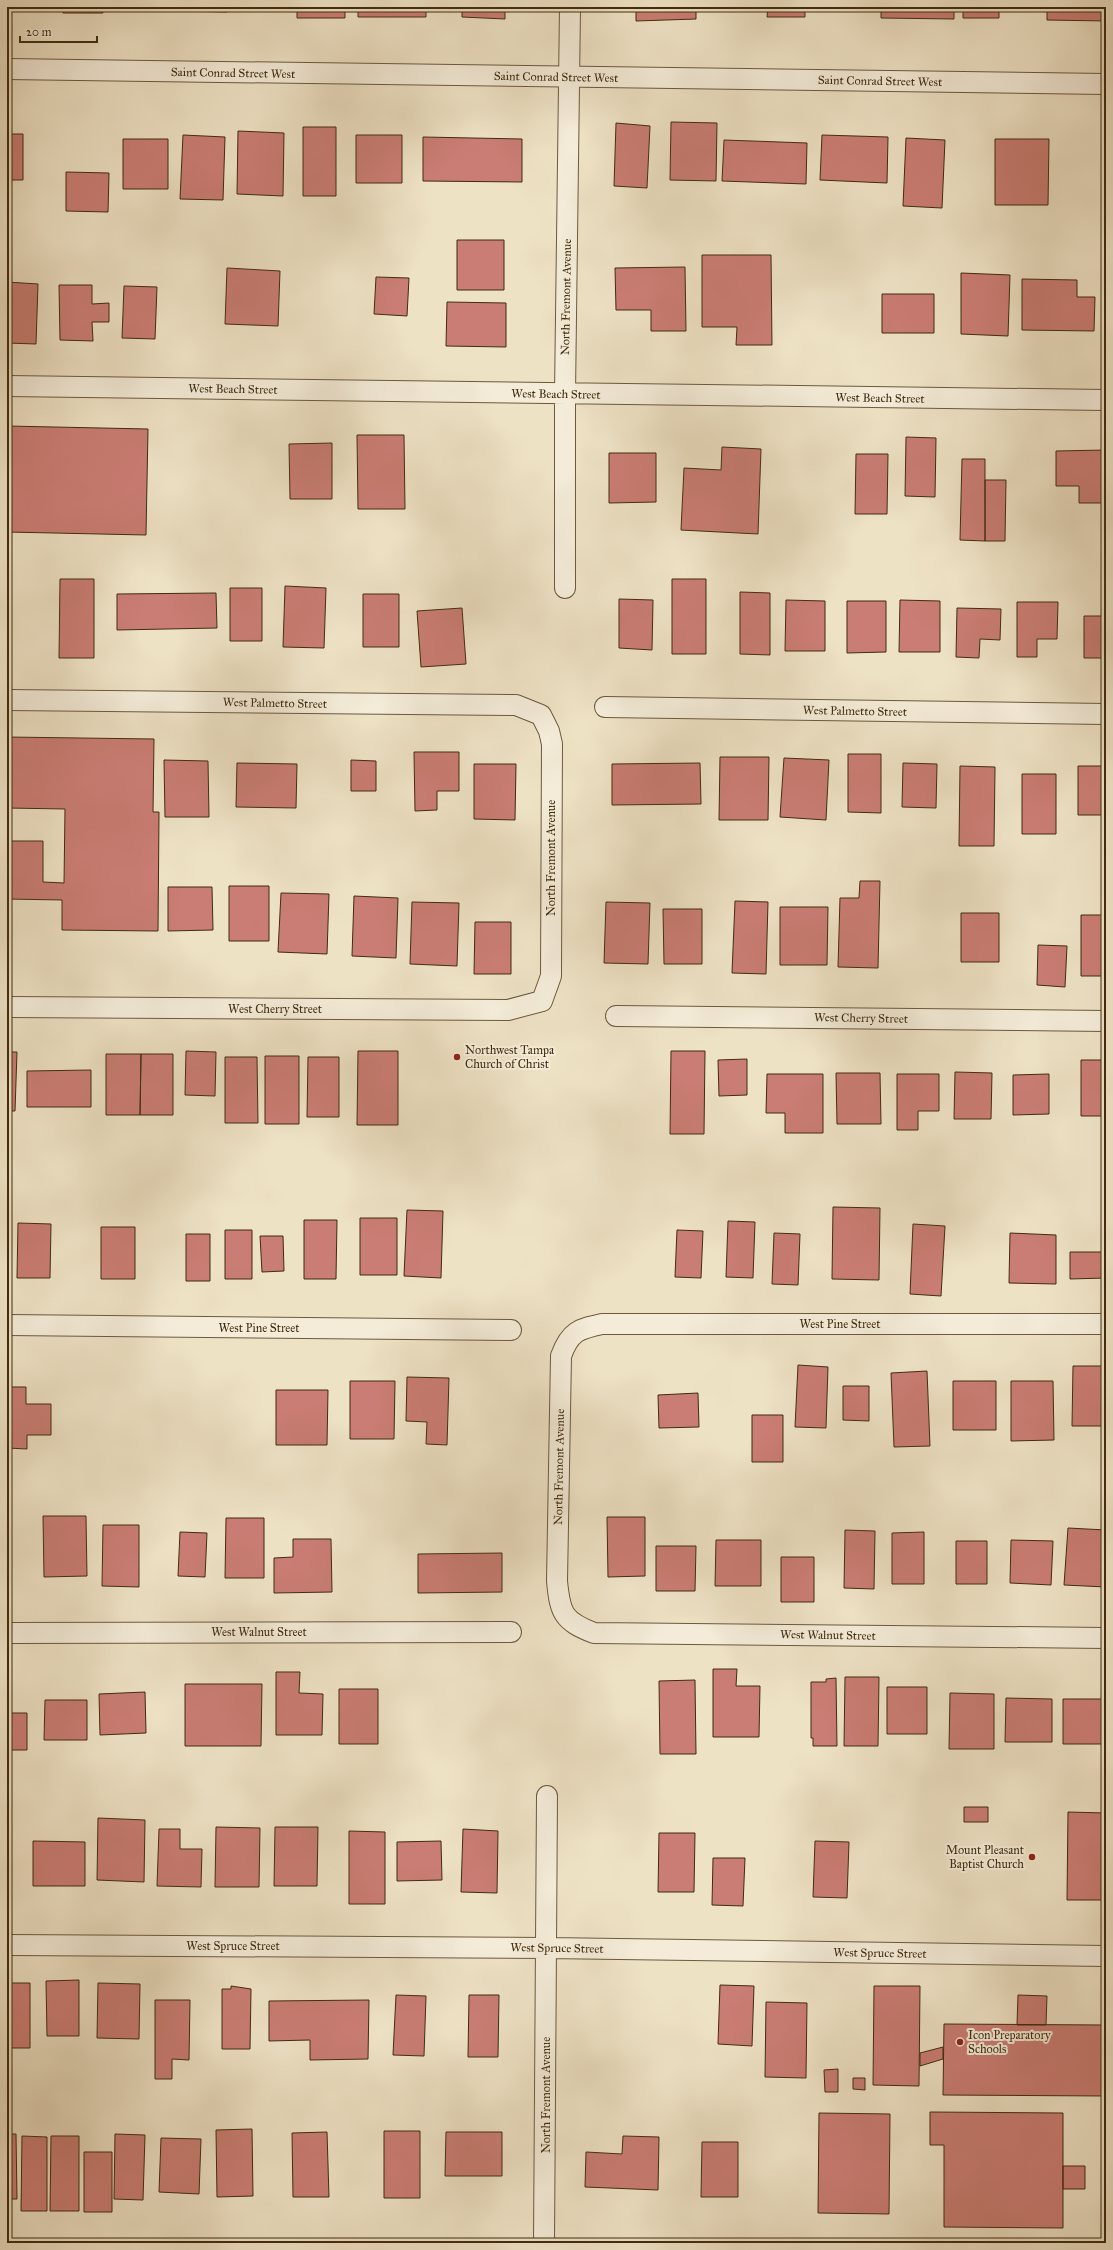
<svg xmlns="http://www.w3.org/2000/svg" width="1113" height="2250" font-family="'IM FELL Great Primer',serif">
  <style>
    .building { fill: #ca7d74; stroke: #402c0e }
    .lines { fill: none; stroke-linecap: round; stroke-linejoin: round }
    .minor-casing { stroke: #6c5a3c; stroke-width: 22 }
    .minor { stroke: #f4ecd9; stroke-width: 20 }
    .poi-dot { fill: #8f2418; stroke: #f4ecd9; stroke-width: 1.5 }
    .labels { text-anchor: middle; stroke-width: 4; stroke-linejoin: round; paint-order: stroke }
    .street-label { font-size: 12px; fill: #402c0e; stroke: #f4ecd9 }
    .poi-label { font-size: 12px; fill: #402c0e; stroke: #f4ecd9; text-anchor: start }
  </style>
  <rect width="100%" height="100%" fill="#eee2c5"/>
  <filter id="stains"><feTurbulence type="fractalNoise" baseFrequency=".005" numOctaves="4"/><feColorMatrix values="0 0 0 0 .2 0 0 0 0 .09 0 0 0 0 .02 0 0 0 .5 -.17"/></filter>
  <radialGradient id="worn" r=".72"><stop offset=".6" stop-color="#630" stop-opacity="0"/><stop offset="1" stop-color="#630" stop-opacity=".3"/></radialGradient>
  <!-- building -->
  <path class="building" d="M 63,7 L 103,7 L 103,13 L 63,13 Z
    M 123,7 L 169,7 L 169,9 L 123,9 Z
    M 181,7 L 227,7 L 227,12 L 181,11 Z
    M 297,7 L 345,7 L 345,18 L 297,18 Z
    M 358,7 L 426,7 L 426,17 L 358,17 Z
    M 462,7 L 505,7 L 505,19 L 462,17 Z
    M 636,7 L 696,7 L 696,19 L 636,21 Z
    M 768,7 L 805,7 L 805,17 L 767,17 Z
    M 881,7 L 954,7 L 954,19 L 881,18 Z
    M 963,7 L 999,7 L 999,18 L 963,18 Z
    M 1047,7 L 1106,7 L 1106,21 L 1047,20 Z
    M 671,122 L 717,123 L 716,181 L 670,180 Z
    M 616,123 L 650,126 L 647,188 L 614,186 Z
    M 303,127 L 336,127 L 336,196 L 303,196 Z
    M 238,131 L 284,133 L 283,196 L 237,194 Z
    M 7,134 L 23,134 L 23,180 L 7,180 Z
    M 183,135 L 225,137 L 223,200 L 180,199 Z
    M 356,135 L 402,135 L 402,183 L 356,183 Z
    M 822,135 L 888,137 L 887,183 L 820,180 Z
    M 423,137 L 522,139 L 522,182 L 423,181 Z
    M 906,138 L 945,140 L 942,208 L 903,206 Z
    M 123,139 L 168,139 L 168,189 L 123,189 Z
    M 995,139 L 1049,139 L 1048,205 L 995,205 Z
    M 724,140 L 807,143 L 806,184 L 722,181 Z
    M 66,172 L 109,173 L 108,212 L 66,211 Z
    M 457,240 L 504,240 L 504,290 L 457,290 Z
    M 702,255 L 771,255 L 772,345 L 736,345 L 737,327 L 702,327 Z
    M 685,267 L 686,331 L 651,331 L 651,310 L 616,310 L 615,268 Z
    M 227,268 L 280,271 L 278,326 L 225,324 Z
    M 961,273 L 1010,275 L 1008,336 L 961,334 Z
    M 376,277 L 409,278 L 407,316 L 374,314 Z
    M 1022,279 L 1077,280 L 1077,297 L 1095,297 L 1094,331 L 1022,330 Z
    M 7,282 L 38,284 L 36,344 L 7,343 Z
    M 59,285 L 92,285 L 92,304 L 109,303 L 109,322 L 92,322 L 93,341 L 60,340 Z
    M 124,286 L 157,287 L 155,339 L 122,338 Z
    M 882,294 L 934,294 L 934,333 L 882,333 Z
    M 447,302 L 506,303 L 506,347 L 446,346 Z
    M 7,426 L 148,429 L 146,535 L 7,532 Z
    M 357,435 L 404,435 L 405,509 L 358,509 Z
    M 906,437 L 936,438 L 935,497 L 905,496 Z
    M 332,443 L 332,499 L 290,499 L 289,444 Z
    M 722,447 L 761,449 L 758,534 L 681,530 L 684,468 L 721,470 Z
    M 1106,450 L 1106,503 L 1079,503 L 1079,486 L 1056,486 L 1056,451 Z
    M 609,453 L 656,453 L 656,502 L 609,503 Z
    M 856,454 L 888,454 L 887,514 L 855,514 Z
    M 962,459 L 985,459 L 985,541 L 960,540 Z
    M 985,480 L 1006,480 L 1005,541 L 985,541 Z
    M 60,579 L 94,579 L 94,658 L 59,658 Z
    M 672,579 L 706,579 L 706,654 L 672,654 Z
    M 285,586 L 326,588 L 324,648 L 283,647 Z
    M 230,588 L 262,588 L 262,641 L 230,641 Z
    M 740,592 L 770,593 L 770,655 L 740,654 Z
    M 216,593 L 217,628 L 117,630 L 117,594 Z
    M 363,594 L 399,594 L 399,647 L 363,647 Z
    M 619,599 L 653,600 L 652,650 L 619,648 Z
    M 786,600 L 825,601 L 825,651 L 785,651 Z
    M 900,600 L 940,601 L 940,652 L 899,652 Z
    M 847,601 L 886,601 L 886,652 L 847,653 Z
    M 1017,602 L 1058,602 L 1057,639 L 1037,639 L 1037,657 L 1017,657 Z
    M 462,608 L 466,664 L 421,667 L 417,611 Z
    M 957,608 L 1001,609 L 1000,640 L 980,639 L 979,658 L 956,657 Z
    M 1084,616 L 1106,616 L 1106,658 L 1084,658 Z
    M 7,737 L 154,739 L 153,812 L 159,812 L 158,931 L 62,930 L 62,900 L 7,899 L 7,841 L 43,841 L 43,882 L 64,883 L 65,809 L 7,808 Z
    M 414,752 L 459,752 L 459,791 L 437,791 L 437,810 L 415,811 Z
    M 848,754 L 881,754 L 881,813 L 848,812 Z
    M 720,757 L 769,757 L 768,820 L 719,820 Z
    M 784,758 L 829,760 L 826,820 L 780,817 Z
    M 164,760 L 208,761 L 209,817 L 165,817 Z
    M 351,760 L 376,761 L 376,791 L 351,791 Z
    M 237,763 L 297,764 L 296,808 L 236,807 Z
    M 700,763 L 701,804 L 612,805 L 612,764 Z
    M 903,763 L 937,764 L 936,808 L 902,807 Z
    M 474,764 L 516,764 L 515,820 L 474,819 Z
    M 960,766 L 995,767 L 994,846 L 959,846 Z
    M 1078,766 L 1106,766 L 1106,815 L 1078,815 Z
    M 1022,774 L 1056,774 L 1056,834 L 1022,834 Z
    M 860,881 L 880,881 L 878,968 L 838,967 L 840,898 L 859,898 Z
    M 229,886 L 269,886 L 269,941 L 229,941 Z
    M 168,887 L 212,887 L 213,930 L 168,931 Z
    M 281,893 L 329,894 L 327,954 L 278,952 Z
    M 354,896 L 398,898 L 396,958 L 352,956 Z
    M 735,901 L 768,902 L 766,974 L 732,973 Z
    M 412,902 L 459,903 L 457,966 L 410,964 Z
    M 606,902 L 650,903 L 648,964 L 604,963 Z
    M 780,907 L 828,907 L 827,965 L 780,965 Z
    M 663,909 L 702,909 L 702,964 L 664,964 Z
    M 961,913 L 999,913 L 999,962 L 961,962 Z
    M 1081,915 L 1106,915 L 1106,976 L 1081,976 Z
    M 475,922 L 511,922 L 511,974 L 474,974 Z
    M 1038,945 L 1067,946 L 1065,987 L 1037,985 Z
    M 186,1051 L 216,1052 L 215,1096 L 185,1095 Z
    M 358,1051 L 398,1051 L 398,1125 L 357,1125 Z
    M 671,1051 L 705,1051 L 704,1134 L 670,1134 Z
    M 7,1052 L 17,1052 L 15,1111 L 7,1111 Z
    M 106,1054 L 141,1054 L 140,1115 L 106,1115 Z
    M 141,1054 L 173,1054 L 173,1115 L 140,1115 Z
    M 265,1056 L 299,1056 L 299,1124 L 265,1124 Z
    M 225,1057 L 257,1057 L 258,1123 L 225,1123 Z
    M 308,1057 L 339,1057 L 339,1117 L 307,1117 Z
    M 747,1059 L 747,1095 L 719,1096 L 718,1060 Z
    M 1081,1060 L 1106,1060 L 1106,1116 L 1081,1116 Z
    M 91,1070 L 91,1107 L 27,1107 L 27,1071 Z
    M 955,1072 L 992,1073 L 991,1119 L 954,1119 Z
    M 836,1073 L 880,1073 L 881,1124 L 837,1124 Z
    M 767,1074 L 823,1074 L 823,1133 L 785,1133 L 785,1113 L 766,1113 Z
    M 897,1074 L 939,1074 L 939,1111 L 918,1111 L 918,1130 L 897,1130 Z
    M 1049,1074 L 1049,1114 L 1013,1115 L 1013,1075 Z
    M 833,1207 L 880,1208 L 879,1280 L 832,1279 Z
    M 407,1210 L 443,1211 L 441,1278 L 404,1276 Z
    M 7,1216 L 10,1216 L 10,1278 L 7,1278 Z
    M 360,1218 L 397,1218 L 397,1275 L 360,1275 Z
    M 304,1220 L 337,1220 L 336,1279 L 304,1279 Z
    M 728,1221 L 755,1222 L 753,1278 L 726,1277 Z
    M 18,1223 L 51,1224 L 50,1278 L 17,1278 Z
    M 913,1224 L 945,1226 L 941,1296 L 910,1294 Z
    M 101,1227 L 135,1227 L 135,1279 L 101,1279 Z
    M 225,1230 L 252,1230 L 252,1279 L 225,1279 Z
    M 677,1230 L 703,1231 L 701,1278 L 675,1277 Z
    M 774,1233 L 800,1234 L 798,1285 L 772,1284 Z
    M 1010,1233 L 1056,1235 L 1056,1284 L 1009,1283 Z
    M 186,1234 L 210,1234 L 210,1281 L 186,1281 Z
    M 260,1236 L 283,1236 L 284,1271 L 262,1272 Z
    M 1070,1252 L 1106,1252 L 1106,1278 L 1070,1279 Z
    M 798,1365 L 828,1367 L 826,1428 L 795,1427 Z
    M 1073,1366 L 1106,1366 L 1106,1426 L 1072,1426 Z
    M 927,1371 L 930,1446 L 894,1447 L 891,1373 Z
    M 407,1377 L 449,1378 L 447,1445 L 426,1444 L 427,1422 L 406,1421 Z
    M 350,1381 L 395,1381 L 394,1439 L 350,1439 Z
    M 953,1381 L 996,1381 L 996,1430 L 953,1430 Z
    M 1011,1381 L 1053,1381 L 1054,1440 L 1011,1441 Z
    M 843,1386 L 869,1386 L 869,1421 L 843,1420 Z
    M 7,1387 L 26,1387 L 26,1404 L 51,1404 L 51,1435 L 27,1435 L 27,1449 L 7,1448 Z
    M 276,1390 L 328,1390 L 327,1445 L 276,1445 Z
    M 698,1393 L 699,1427 L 659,1428 L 658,1395 Z
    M 752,1415 L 783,1415 L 783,1462 L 752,1462 Z
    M 43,1516 L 86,1516 L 87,1576 L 44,1577 Z
    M 607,1517 L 645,1517 L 645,1576 L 608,1577 Z
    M 226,1518 L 264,1518 L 264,1578 L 225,1578 Z
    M 103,1525 L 139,1525 L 139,1587 L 102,1586 Z
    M 1068,1528 L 1106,1530 L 1106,1587 L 1064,1585 Z
    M 845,1530 L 875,1531 L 874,1589 L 844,1588 Z
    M 180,1532 L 207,1533 L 205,1577 L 178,1576 Z
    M 924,1532 L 924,1584 L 892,1584 L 892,1533 Z
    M 293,1539 L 331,1539 L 332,1592 L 274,1593 L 274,1558 L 293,1557 Z
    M 716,1540 L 761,1540 L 761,1586 L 715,1586 Z
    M 1011,1540 L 1053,1541 L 1051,1585 L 1010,1583 Z
    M 956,1541 L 987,1541 L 987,1584 L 956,1584 Z
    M 656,1546 L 696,1546 L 695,1591 L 656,1591 Z
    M 502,1553 L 502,1592 L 418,1593 L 418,1554 Z
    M 781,1557 L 814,1557 L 814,1602 L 781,1602 Z
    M 713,1669 L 737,1669 L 736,1686 L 760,1686 L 759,1737 L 713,1737 Z
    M 276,1672 L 300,1672 L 299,1693 L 323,1694 L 322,1735 L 276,1735 Z
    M 845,1677 L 879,1677 L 878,1746 L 844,1746 Z
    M 836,1678 L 837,1746 L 813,1746 L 813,1738 L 811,1738 L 811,1682 L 826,1682 L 826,1679 Z
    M 695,1680 L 696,1754 L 660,1754 L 659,1681 Z
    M 185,1684 L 262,1684 L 261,1746 L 185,1746 Z
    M 887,1687 L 927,1687 L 927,1734 L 887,1734 Z
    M 339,1689 L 378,1689 L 378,1744 L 339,1744 Z
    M 145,1692 L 146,1733 L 100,1735 L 99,1694 Z
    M 950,1693 L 994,1694 L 994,1749 L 949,1749 Z
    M 1006,1698 L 1052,1699 L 1052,1742 L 1005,1742 Z
    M 1063,1699 L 1106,1699 L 1106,1744 L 1063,1744 Z
    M 45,1700 L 87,1700 L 87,1740 L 44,1740 Z
    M 7,1713 L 27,1713 L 27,1750 L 7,1750 Z
    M 964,1807 L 988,1807 L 988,1822 L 964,1822 Z
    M 1068,1812 L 1106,1813 L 1106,1900 L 1067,1900 Z
    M 98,1818 L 145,1820 L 144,1882 L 97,1880 Z
    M 216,1827 L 260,1828 L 259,1887 L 215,1887 Z
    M 275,1827 L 318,1827 L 317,1886 L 274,1886 Z
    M 159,1829 L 180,1829 L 180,1849 L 202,1849 L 201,1887 L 157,1886 Z
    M 463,1829 L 498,1831 L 497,1893 L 461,1892 Z
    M 349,1831 L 385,1832 L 385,1904 L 349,1904 Z
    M 659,1833 L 695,1833 L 694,1892 L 658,1892 Z
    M 33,1841 L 85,1842 L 85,1886 L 33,1886 Z
    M 441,1841 L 442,1880 L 397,1881 L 397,1842 Z
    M 815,1841 L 849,1842 L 847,1898 L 813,1897 Z
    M 713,1858 L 745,1858 L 743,1906 L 712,1905 Z
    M 79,1980 L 79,2036 L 47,2036 L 46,1981 Z
    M 7,1983 L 30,1983 L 30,2048 L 7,2048 Z
    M 98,1983 L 140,1984 L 139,2039 L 97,2038 Z
    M 720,1985 L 754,1986 L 752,2046 L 718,2044 Z
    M 231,1986 L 251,1989 L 250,2049 L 222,2049 L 222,1989 L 231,1989 Z
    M 874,1986 L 920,1986 L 919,2086 L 873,2085 Z
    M 396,1995 L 426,1996 L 424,2056 L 393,2055 Z
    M 469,1995 L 499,1995 L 498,2057 L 468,2057 Z
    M 1018,1995 L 1047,1996 L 1046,2025 L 1017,2025 Z
    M 155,2000 L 190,2000 L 189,2060 L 172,2059 L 172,2079 L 155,2079 Z
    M 369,2000 L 368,2059 L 310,2060 L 310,2040 L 269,2041 L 269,2001 Z
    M 766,2002 L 807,2003 L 806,2078 L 765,2077 Z
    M 944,2024 L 1106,2025 L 1106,2096 L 943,2095 Z
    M 943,2047 L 943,2059 L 920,2066 L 920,2053 Z
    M 838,2069 L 838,2092 L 825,2092 L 824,2070 Z
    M 853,2078 L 865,2078 L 865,2090 L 853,2089 Z
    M 930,2112 L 1063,2113 L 1063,2228 L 944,2227 L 944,2145 L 930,2145 Z
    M 819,2113 L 890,2114 L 889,2214 L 818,2213 Z
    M 252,2129 L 253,2196 L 217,2197 L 216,2130 Z
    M 384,2131 L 420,2131 L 420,2198 L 384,2198 Z
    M 327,2132 L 329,2197 L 293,2197 L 292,2133 Z
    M 446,2132 L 502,2132 L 502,2176 L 445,2176 Z
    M 7,2134 L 16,2134 L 17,2199 L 7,2199 Z
    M 115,2134 L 145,2135 L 143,2200 L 114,2199 Z
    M 22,2136 L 47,2137 L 47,2211 L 21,2211 Z
    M 51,2136 L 79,2136 L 79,2211 L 50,2211 Z
    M 623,2136 L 659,2137 L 658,2190 L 585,2187 L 586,2152 L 622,2154 Z
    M 161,2138 L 201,2139 L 199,2194 L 159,2192 Z
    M 702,2142 L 738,2142 L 738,2197 L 701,2197 Z
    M 84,2152 L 112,2152 L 112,2212 L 84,2212 Z
    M 1063,2166 L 1085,2166 L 1085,2189 L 1063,2189 Z"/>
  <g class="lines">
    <!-- minor casing -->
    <g class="minor-casing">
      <path id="minor" d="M 7,69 L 1106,84
        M 7,386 L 1106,400
        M 565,588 L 565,394 L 570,7
        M 7,700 L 516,705 L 541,715 L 549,731 L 552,744 L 551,976 L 542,1001 L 508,1010 L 7,1007
        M 605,707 L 1106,714
        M 616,1016 L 1106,1021
        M 1106,1324 L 602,1324 C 579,1329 570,1331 561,1356 L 557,1581 C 560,1613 563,1621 594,1633 L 1106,1638
        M 7,1325 L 511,1330
        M 7,1633 L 511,1632
        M 7,1945 L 547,1948 L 1106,1956
        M 544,2243 L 547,1796"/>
    </g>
    <!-- minor -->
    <use href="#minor" class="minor"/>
  </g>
  <!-- markers -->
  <g class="poi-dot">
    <circle cx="457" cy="1057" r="4"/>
    <circle cx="1032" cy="1857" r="4"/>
    <circle cx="960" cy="2042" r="4"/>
  </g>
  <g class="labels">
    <!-- street labels -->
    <g class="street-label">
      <text transform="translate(233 73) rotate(1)" y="4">Saint Conrad Street West</text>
      <text transform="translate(556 77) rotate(1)" y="4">Saint Conrad Street West</text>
      <text transform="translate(880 81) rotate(1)" y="4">Saint Conrad Street West</text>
      <text transform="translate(566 297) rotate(-89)" y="4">North Fremont Avenue</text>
      <text transform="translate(233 389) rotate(1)" y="4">West Beach Street</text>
      <text transform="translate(556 394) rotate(1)" y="4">West Beach Street</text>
      <text transform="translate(880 398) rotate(1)" y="4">West Beach Street</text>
      <text transform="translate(275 703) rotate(1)" y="4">West Palmetto Street</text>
      <text transform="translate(855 711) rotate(1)" y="4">West Palmetto Street</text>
      <text transform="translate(551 858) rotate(-90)" y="4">North Fremont Avenue</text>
      <text x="275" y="1013">West Cherry Street</text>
      <text transform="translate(861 1018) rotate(1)" y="4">West Cherry Street</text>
      <text x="840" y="1328">West Pine Street</text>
      <text x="259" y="1332">West Pine Street</text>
      <text transform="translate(559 1467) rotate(-89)" y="4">North Fremont Avenue</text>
      <text x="259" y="1636">West Walnut Street</text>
      <text transform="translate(828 1635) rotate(1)" y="4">West Walnut Street</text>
      <text x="233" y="1950">West Spruce Street</text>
      <text transform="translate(557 1948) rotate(1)" y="4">West Spruce Street</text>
      <text transform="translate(880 1953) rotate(1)" y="4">West Spruce Street</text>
      <text transform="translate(546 2095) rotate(-90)" y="4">North Fremont Avenue</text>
    </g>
    <!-- poi labels -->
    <g class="poi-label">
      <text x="465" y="1054">Northwest Tampa<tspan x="465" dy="14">Church of Christ</tspan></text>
      <text x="1024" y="1854" text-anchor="end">Mount Pleasant<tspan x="1024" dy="14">Baptist Church</tspan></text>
      <text x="968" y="2039">Icon Preparatory<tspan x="968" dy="14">Schools</tspan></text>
    </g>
  </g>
  <!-- margin -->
  <rect width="1113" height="2250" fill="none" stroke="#eee2c5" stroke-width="24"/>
  <rect x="8" y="8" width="1097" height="2234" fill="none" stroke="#402c0e" stroke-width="2"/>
  <rect x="12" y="12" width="1089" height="2226" fill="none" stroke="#402c0e"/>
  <!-- scale -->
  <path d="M20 36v6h77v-6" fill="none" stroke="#402c0e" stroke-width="2"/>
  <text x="26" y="36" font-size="12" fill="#402c0e" stroke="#f4ecd9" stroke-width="3" paint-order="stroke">20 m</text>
  <rect width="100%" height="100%" filter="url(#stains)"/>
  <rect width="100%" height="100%" fill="url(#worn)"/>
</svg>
